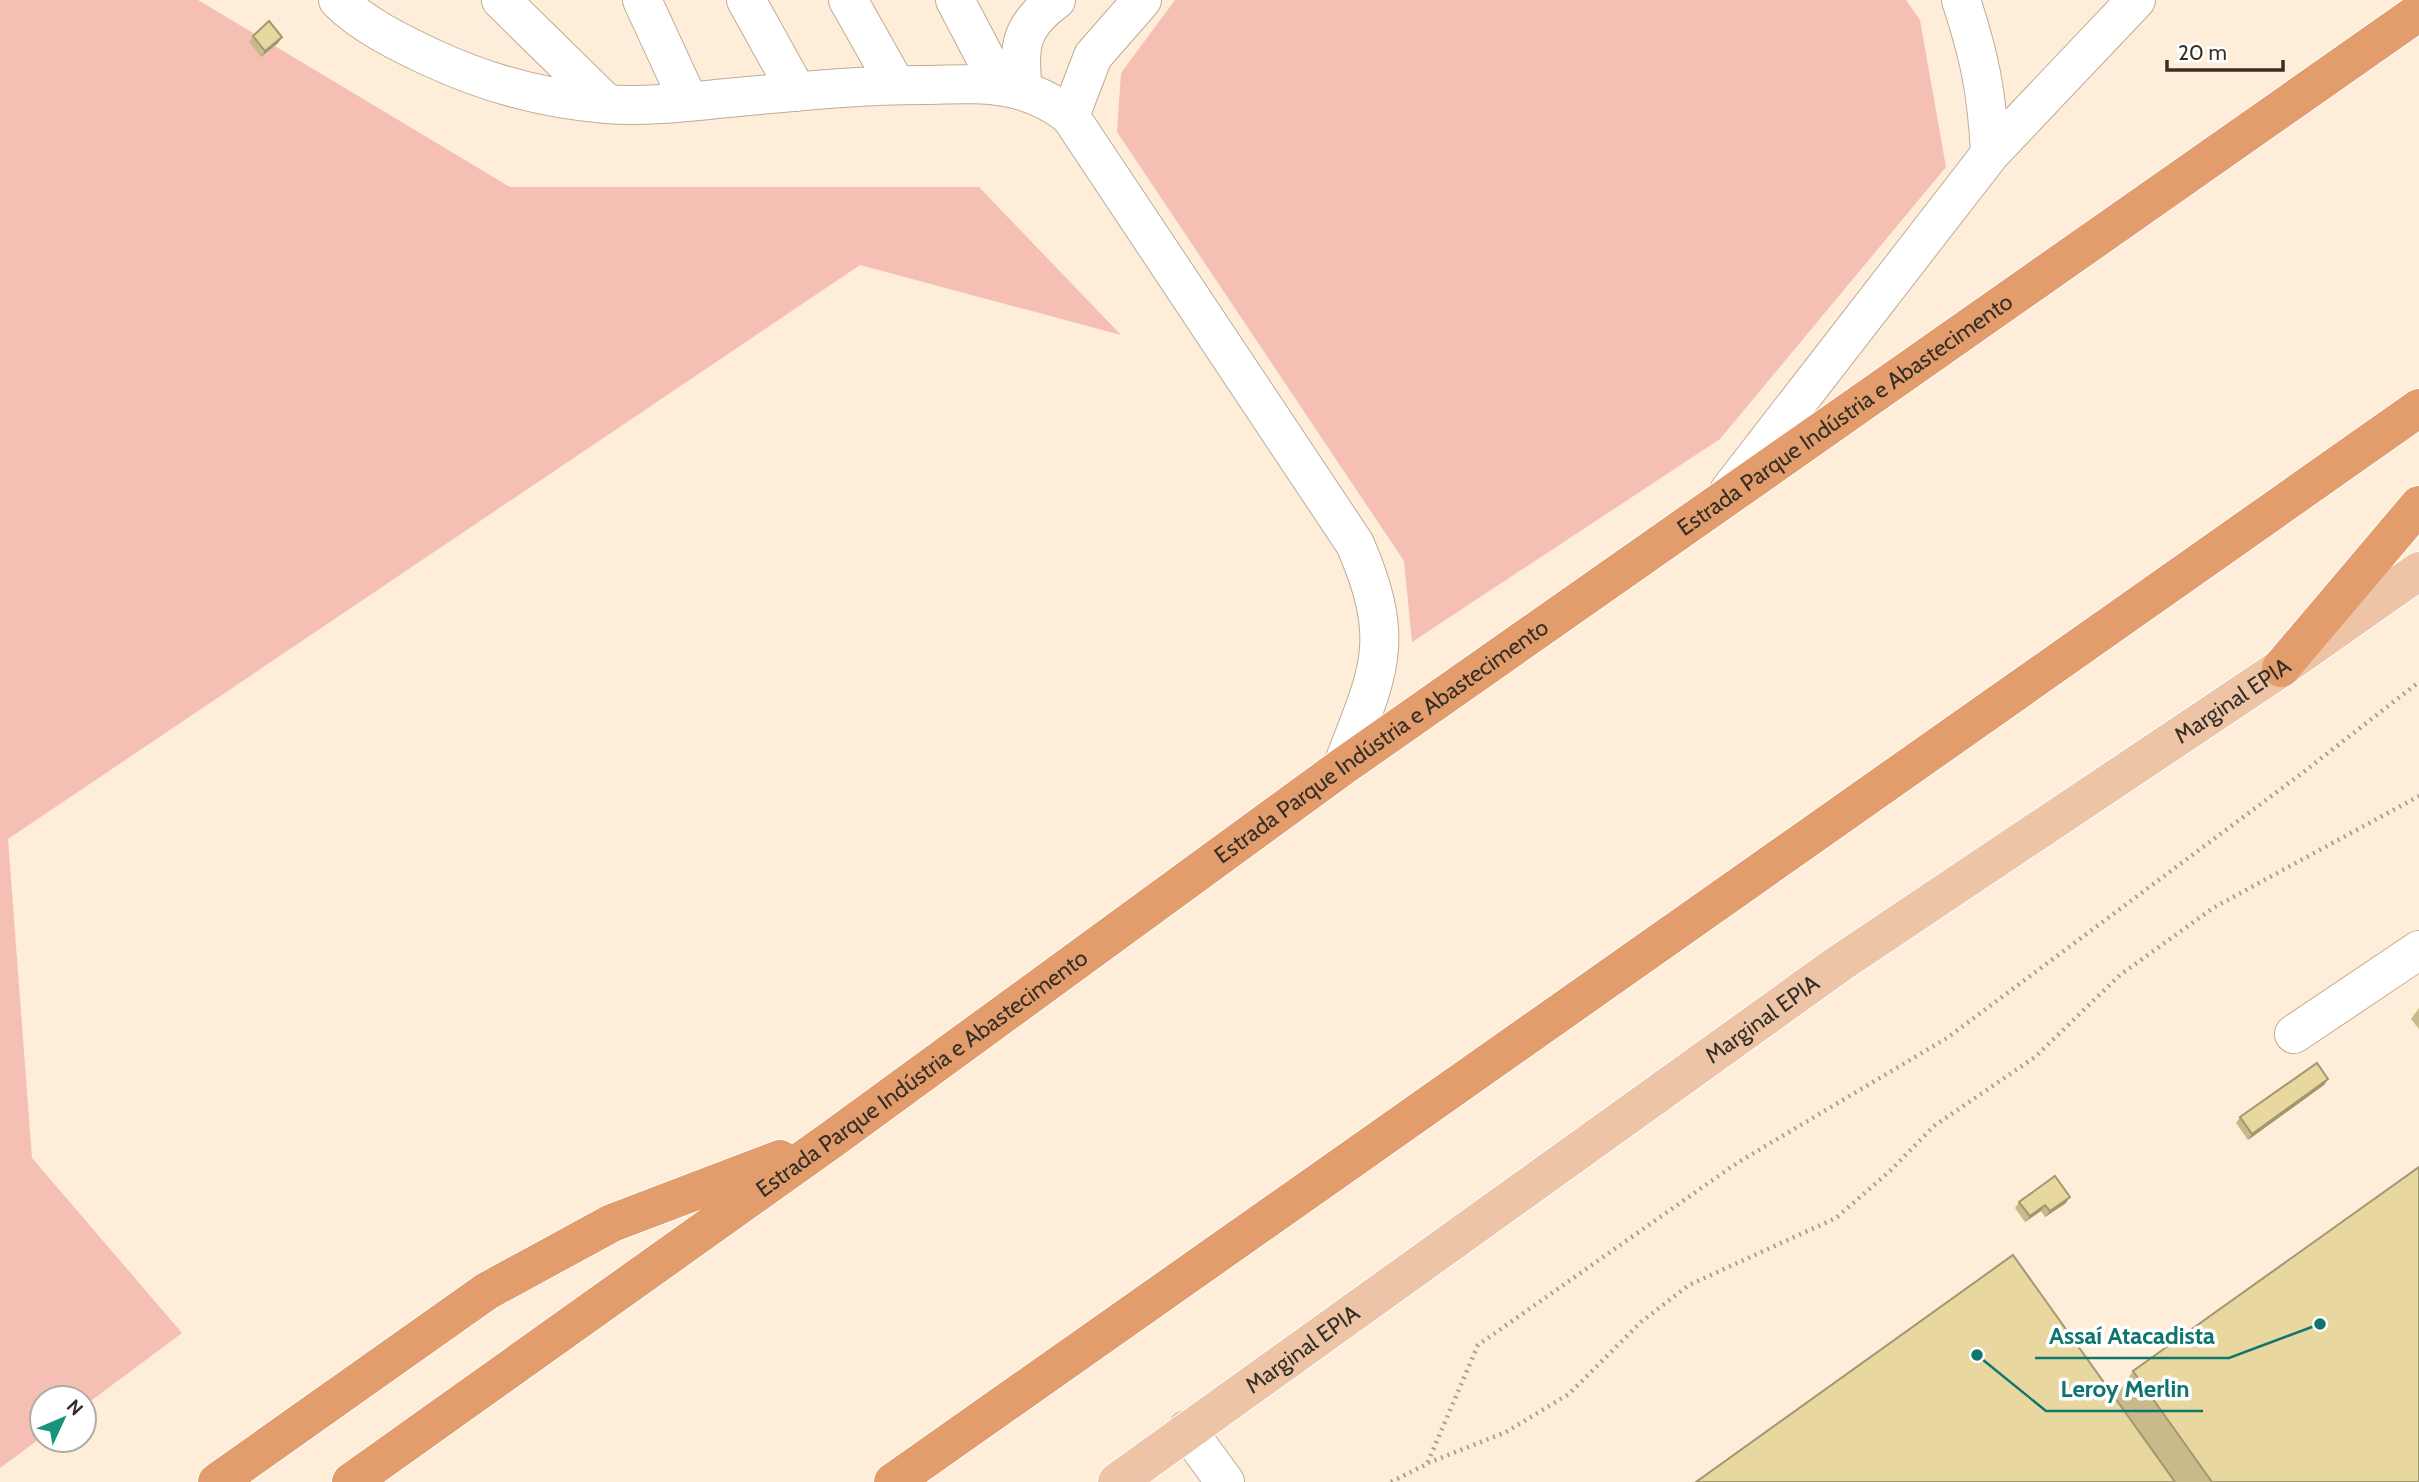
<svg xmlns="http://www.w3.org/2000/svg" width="2419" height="1482" font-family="Cabin,sans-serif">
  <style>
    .green { fill: #f5c0b3 }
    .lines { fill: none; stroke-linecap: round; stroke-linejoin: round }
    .minor-casing { stroke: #bfac94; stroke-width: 40 }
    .major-casing { stroke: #fff; stroke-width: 40 }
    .highway-casing { stroke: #fff; stroke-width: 40 }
    .path { stroke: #ada090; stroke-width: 4.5; stroke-dasharray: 2 5; stroke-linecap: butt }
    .minor { stroke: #fff; stroke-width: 38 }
    .major { stroke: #eec4a7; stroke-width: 38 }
    .highway { stroke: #e39d6c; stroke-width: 38 }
    .wall { fill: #c8ba8a }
    .shaded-wall { fill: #a29770 }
    .building { fill: #e8d8a0; stroke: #a29770; stroke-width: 2 }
    .labels { text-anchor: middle; stroke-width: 7; stroke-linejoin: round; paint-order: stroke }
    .street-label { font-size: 23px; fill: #362f25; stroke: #fff }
    .leader { fill: none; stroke: #0f766e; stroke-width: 2.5 }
    .callout-dot { fill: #0f766e; stroke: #fff; stroke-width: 2.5 }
    .callout-label { font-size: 24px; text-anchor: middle; font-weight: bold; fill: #0f766e; stroke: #fff; stroke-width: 7; stroke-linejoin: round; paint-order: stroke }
  </style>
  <rect width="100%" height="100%" fill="#fdedd9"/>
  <!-- green -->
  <path class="green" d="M 0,0 L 198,0 L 510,187 L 979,187 L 1121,335 L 860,265 L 8,839 L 32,1158 L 182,1333 L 84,1406 L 84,1398 L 42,1398 L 42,1437 L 0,1468 Z
    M 1175,0 L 1906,0 L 1920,20 L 1946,167 L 1720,439 L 1412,642 L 1404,561 L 1117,132 L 1121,73 Z"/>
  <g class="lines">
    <!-- minor casing -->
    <g class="minor-casing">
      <path id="minor" d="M 338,0 C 363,25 400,43 432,58 C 488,84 544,99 606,104 C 646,107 687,102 727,98 C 793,92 858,85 923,85 C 979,84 1023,79 1070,116 L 1355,544 C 1398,643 1378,673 1342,767
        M 501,0 L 607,104
        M 642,0 L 689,102
        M 746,0 L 797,92
        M 848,0 L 896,85
        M 955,0 L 999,84
        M 1961,0 C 1980,58 1987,93 1990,154
        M 1023,90 C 1018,48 1019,27 1056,0
        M 1070,116 L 1093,56 L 1142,0
        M 1729,491 L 1990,154 L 2136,0
        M 2294,1034 L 2419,950
        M 1187,1430 L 1225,1482"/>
    </g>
    <!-- major casing -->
    <g class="major-casing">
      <g id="major">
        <path id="s1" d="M 1117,1482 L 1840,963 L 2281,668 L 2419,571"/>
      </g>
    </g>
    <!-- highway casing -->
    <g class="highway-casing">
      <g id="highway">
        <path d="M 2281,668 L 2419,505"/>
        <path d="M 217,1482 L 487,1291 L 612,1223 L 780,1159"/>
        <path id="s2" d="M 351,1482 L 831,1140 L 1342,767 L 2419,12"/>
        <path d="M 893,1482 L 2419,408"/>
      </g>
    </g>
    <!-- path -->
    <path class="path" d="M 1428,1463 L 1506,1432 L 1569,1394 L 1641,1322 L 1689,1285 L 1836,1218 L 1890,1171 L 1934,1126 L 2035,1057 L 2120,975 L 2213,908 L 2419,796
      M 1391,1482 L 1427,1464 L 1478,1345 L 1737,1163 L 1947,1038 L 2301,774 L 2419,682"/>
    <!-- minor -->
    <use href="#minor" class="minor"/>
    <!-- major -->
    <use href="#major" class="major"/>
    <!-- highway -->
    <use href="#highway" class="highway"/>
  </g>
  <!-- wall -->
  <path class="wall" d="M 253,36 L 282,37 L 278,43 L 261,57 L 249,42 Z
    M 2419,1008 L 2419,1029 L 2411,1019 Z
    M 2328,1079 L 2324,1085 L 2248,1140 L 2236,1123 L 2240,1117 Z
    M 2019,1202 L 2066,1203 L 2045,1217 L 2041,1211 L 2025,1222 L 2015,1208 Z
    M 2133,1371 L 2419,1482 L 1696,1482 L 2115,1398 Z"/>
  <!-- shaded-wall -->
  <path class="shaded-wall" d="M 282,37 L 278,43 L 261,57 L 265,51 Z
    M 2328,1079 L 2324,1085 L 2248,1140 L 2252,1134 Z
    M 2070,1197 L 2066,1203 L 2045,1217 L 2050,1211 Z
    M 2045,1205 L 2041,1211 L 2025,1222 L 2030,1216 Z"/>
  <!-- building -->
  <path class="building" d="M 269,21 L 282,37 L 265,51 L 253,36 Z
    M 2317,1063 L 2328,1079 L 2252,1134 L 2240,1117 Z
    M 2419,1167 L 2419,1482 L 2212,1482 L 2133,1371 Z
    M 2055,1176 L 2070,1197 L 2050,1211 L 2045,1205 L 2030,1216 L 2019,1202 Z
    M 2013,1255 L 2175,1482 L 1696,1482 Z"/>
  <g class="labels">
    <!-- street labels -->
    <g class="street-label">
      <text dy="8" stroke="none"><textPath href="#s2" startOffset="1836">Estrada Parque Indústria e Abastecimento</textPath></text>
      <text dy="8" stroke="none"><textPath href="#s1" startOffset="1362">Marginal EPIA</textPath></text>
      <text dy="8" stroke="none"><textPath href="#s2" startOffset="1269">Estrada Parque Indústria e Abastecimento</textPath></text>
      <text dy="8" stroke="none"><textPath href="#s1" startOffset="794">Marginal EPIA</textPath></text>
      <text dy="8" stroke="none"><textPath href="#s2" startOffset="702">Estrada Parque Indústria e Abastecimento</textPath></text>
      <text dy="8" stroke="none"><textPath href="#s1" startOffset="228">Marginal EPIA</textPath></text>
    </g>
  </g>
  <!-- callouts -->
  <path class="leader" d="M2320 1324L2229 1358H2035M1977 1355L2046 1411H2203"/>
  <g class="callout-dot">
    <circle cx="2320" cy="1324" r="7"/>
    <circle cx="1977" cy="1355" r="7"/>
  </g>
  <g class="callout-label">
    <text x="2132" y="1344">Assaí Atacadista</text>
    <text x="2125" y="1397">Leroy Merlin</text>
  </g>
  <!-- north arrow -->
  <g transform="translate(63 1419) rotate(46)"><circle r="33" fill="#ffffff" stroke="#afaca8" stroke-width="2"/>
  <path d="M0-5L12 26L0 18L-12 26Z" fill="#16937a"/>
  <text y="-10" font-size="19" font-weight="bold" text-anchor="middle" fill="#362f25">N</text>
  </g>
  <!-- scale -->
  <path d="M2167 60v10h116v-10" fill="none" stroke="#362f25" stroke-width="3.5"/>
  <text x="2178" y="60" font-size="21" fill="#362f25" stroke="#ffffff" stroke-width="5" paint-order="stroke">20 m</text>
</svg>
